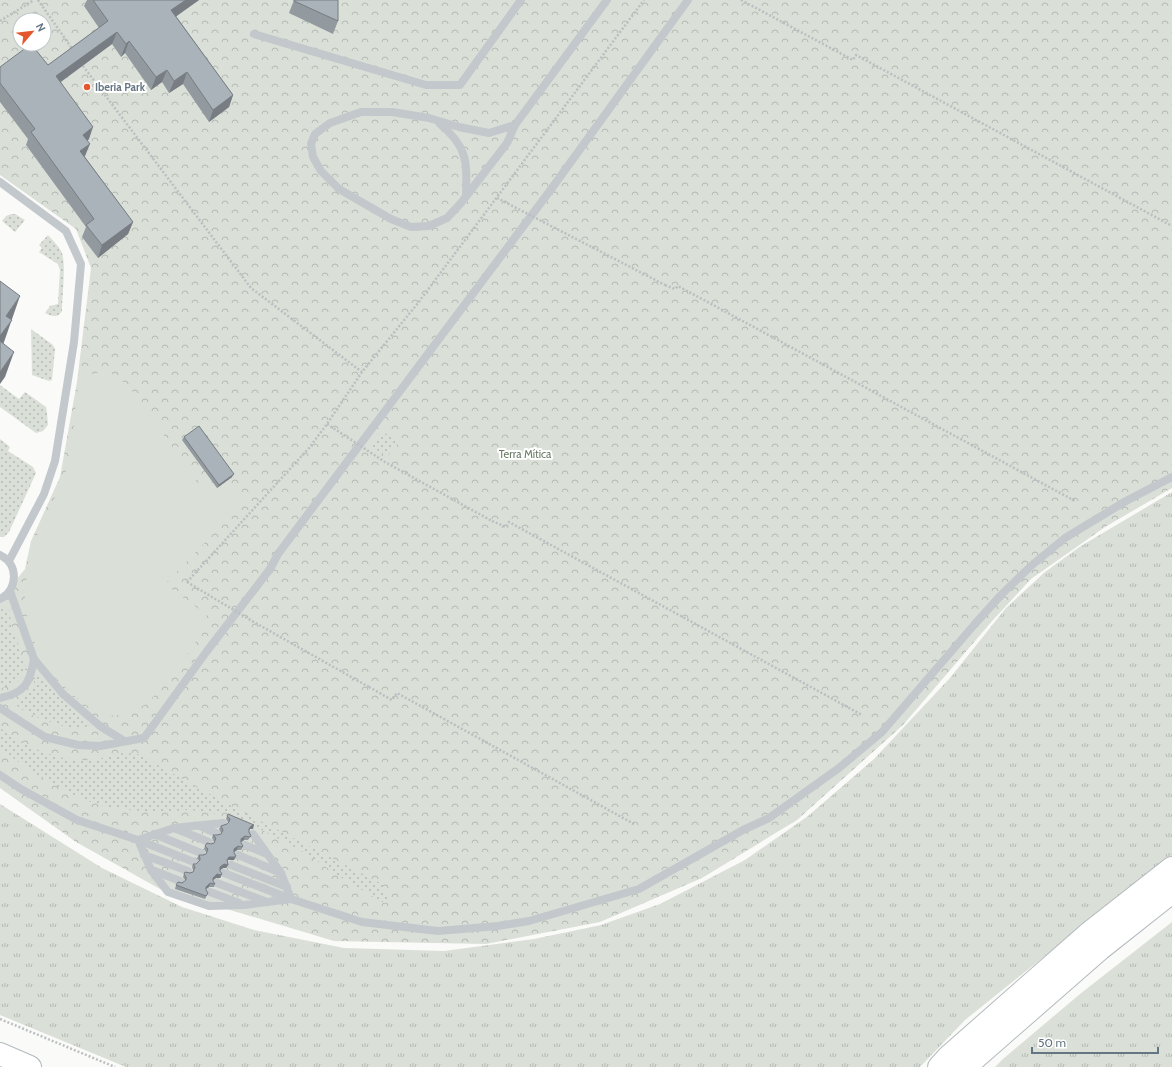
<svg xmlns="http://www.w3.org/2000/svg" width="1172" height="1067" font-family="Cabin,sans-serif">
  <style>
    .grass { fill: url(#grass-tufts) }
    .forest { fill: url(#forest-crowns); fill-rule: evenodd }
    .garden { fill: url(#garden-dots) }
    .pitch { fill: #dadfd7 }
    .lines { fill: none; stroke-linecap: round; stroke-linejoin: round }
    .secondary-casing { stroke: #b3babf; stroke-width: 24 }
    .path { stroke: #bbbfc2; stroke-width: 2.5; stroke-dasharray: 2 2; stroke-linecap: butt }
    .lane { stroke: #c3c8cc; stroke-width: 8 }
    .secondary { stroke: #fff; stroke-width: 22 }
    .path-bridge { stroke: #bbbfc2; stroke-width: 2.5; stroke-dasharray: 2 2; stroke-linecap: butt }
    .wall { fill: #929a9f }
    .shaded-wall { fill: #777d82 }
    .building { fill: #aab3b9; stroke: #777d82 }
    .poi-dot { fill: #e4572e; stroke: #fff; stroke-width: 1.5 }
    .labels { text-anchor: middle; stroke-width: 4; stroke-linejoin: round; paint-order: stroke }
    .poi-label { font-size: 11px; font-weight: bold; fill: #657683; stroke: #fff; text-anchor: start }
    .park-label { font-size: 11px; fill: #687a64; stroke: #fff }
  </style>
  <defs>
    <pattern id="grass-tufts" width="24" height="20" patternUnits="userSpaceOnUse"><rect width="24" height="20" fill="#dadfd7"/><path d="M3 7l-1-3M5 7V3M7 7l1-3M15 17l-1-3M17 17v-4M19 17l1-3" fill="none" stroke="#b4b9b4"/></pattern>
    <pattern id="forest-crowns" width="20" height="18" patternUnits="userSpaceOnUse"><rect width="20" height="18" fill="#dadfd7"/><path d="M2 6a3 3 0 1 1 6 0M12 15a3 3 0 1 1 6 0" fill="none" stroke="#b4b9b4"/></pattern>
    <pattern id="garden-dots" width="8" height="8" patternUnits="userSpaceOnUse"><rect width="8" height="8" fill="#dadfd7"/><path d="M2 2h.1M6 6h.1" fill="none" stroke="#b4b9b4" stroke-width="1.8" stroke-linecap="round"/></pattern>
  </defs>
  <rect width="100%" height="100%" fill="#fafaf8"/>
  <!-- grass -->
  <path class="grass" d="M 1172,492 L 1172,855 L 1026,971 L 965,1020 L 920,1067 L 126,1067 L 0,1015 L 0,804 L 102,868 L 182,907 L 254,930 L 344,948 L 444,951 L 534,939 L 601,925 L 660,904 L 745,860 L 808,816 L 874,759 L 950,678 L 1006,608 L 1045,572 L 1081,546 Z
    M 1172,922 L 1172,1067 L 995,1067 L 1003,1059 L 1080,994 Z"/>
  <!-- forest -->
  <path class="forest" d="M 0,0 L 1172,0 L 1172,488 L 1105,527 L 1031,579 L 993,620 L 903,725 L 797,820 L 702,878 L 600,922 L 486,944 L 334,941 L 160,889 L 76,842 L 0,788 L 0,600 L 25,569 L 31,541 L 60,477 L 77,382 L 91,268 L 76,229 L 0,175 ZM 20,20 L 44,20 L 44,44 L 20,44 Z"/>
  <!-- garden -->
  <path class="garden" d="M 11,214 L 15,214 L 25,220 L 15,232 L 2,221 L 6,216 Z
    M 48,235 C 53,241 59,246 62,253 C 66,265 62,296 62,311 C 57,319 52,316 45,313 L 50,306 L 58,304 L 60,270 L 58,264 L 39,252 L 42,248 L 39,245 Z
    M 31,329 L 53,345 L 55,349 L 52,380 L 49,381 L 32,375 Z
    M 0,385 L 19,399 L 25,392 L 46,407 L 47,413 L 48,425 L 43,431 L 36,433 L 0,407 Z
    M 380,433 C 387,433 394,436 399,442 L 387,457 L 369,445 Z
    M 0,439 L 10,447 L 8,451 L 33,467 L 36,473 L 9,532 L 4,537 L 0,537 Z
    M 9,606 C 10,619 13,633 18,645 C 20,651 24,657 25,663 C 28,677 13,688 0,688 L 0,610 Z
    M 37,671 L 39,672 L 54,692 L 72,708 L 86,719 L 88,722 L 89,725 C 87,726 84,728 83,728 C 70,730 28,716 18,707 C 17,705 16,703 15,701 C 18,698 22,697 26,694 C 33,688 35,680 37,671 Z
    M 0,728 C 26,747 59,762 92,760 C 103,759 114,753 126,753 C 129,753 134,754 138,754 L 222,801 L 382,884 L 389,901 L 384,903 L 337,875 L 306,853 L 277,838 L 227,812 L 217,814 L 203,811 L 185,810 L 155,813 L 108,807 L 84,800 L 43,779 L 0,749 Z"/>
  <!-- pitch -->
  <path class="pitch" d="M 107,371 L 119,378 L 132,391 L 198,483 L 201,480 L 207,489 L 214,484 L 218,488 L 225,483 L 242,504 L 165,584 L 203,612 L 208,605 L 208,610 L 203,632 L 166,684 L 146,704 L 129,714 L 109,716 L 90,708 L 72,694 L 54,676 L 38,651 L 28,625 L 25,598 L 27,570 L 32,544 L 37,536 L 65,476 L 73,437 L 77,394 L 79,382 L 92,374 Z"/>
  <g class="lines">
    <!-- secondary casing -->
    <g class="secondary-casing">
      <path id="secondary" d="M 0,1054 L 30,1067
        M 939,1067 L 948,1057 L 1088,934 L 1172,868
        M 965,1067 L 1100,949 L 1172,892"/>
    </g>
    <!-- path -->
    <path class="path" d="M 38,0 L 73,50
      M 741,0 L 853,60 L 856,55 L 1172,226
      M 0,21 L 34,0
      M 83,66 L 251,288 L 362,372
      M 665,285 L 675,289 L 678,286 L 1075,501
      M 492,521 L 506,527 L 509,522 L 862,715
      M 187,582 L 309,448 L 327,424 L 362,372 L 418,303 L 644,0
      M 369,687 L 392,700 L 397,693 L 634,824
      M 0,1019 L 115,1067"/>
    <!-- lane -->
    <path class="lane" d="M 254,34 L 426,85 L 460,85 L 521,0
      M 440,124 C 468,147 467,162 466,196
      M 515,125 L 489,133 L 459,127 L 429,118 L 392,112 L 361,112 L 330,123 L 315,134 L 311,144 L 313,157 L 321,171 L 339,189 L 391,219 L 411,227 L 429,226 L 447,218 L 461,203 L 507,143 L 515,125 L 607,0
      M 0,182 L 66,231 L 81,264 L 74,342 L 55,461 L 44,494 L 9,561
      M 0,555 C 19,564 18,590 0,599
      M 10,591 L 34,659 L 63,694 L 100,726 L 124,741
      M 0,698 C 25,693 30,683 34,659
      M 0,708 L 45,737 L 78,745 L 100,746 L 144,738 L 207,651 L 270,569 L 278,554 L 552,188 L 688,0
      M 0,775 L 21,789 L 77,820 L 138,840 L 194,862
      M 200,826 L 216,833
      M 174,828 L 209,842
      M 154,834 L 201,853
      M 253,834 L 281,873 L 291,899
      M 138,840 L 151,870 L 168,892 L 209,906 L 244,905 L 290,899
      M 138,840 L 174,828 L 223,823
      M 245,845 L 267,854
      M 144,855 L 188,871
      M 238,855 L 281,873
      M 231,865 L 287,887
      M 152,870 L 180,881
      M 224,873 L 291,899 L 362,922 L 438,931 L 498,926 L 529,921 L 639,889 L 743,830 L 769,818 L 839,768 L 882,732 L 974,625 L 1001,595 L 1032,565 L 1065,538 L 1126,501 L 1172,477
      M 217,883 L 267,902
      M 210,892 L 239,903"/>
    <!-- secondary -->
    <use href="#secondary" class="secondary"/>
    <!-- path-bridge -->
    <path class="path-bridge" d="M 497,198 L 665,285
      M 327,424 L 385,462 L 492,521
      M 187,582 L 252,621 L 369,687"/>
  </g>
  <!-- wall -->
  <path class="wall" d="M 87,0 L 199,0 L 176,16 L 233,95 L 229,107 L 209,122 L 183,84 L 169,93 L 162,82 L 151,90 L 125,53 L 121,57 L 112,44 L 61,82 L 89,139 L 87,141 L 85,156 L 85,157 L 133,222 L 128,234 L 98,258 L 82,237 L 86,227 L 26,145 L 28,139 L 0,102 L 0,67 L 48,65 L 99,28 L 84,6 Z
    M 294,0 L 338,0 L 338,21 L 333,34 L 289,13 Z
    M 184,437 L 232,477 L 217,488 L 182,440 Z
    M 227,816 L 253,829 L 250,829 L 249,831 L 251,836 L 248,840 L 244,840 L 241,842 L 241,843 L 243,846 L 242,849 L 241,850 L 237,850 L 234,852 L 234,853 L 236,856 L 234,860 L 228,860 L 227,862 L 228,865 L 226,868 L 223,868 L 220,870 L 221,877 L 220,878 L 216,878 L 213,880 L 213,881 L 215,884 L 214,887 L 209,887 L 206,889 L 206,890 L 208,893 L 205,899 L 175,889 L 176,885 L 182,883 L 185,881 L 185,880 L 183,877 L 184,874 L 190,873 L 193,872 L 193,870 L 192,867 L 193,864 L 196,864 L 199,861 L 197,858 L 199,855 L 203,855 L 206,854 L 206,852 L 204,849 L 205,846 L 214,843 L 214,841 L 212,838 L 213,835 L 217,835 L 221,834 L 221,833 L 219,829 L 221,826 L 227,824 L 228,823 L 228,822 L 226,819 Z"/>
  <!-- shaded-wall -->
  <path class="shaded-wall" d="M 186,0 L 199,0 L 167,23 L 171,10 Z
    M 117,32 L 112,44 L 52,88 L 56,76 Z
    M 129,41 L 125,53 L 121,57 L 126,44 Z
    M 167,70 L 162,82 L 151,90 L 156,77 Z
    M 187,72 L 183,84 L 169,93 L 174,81 Z
    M 233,95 L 229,107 L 209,122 L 213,110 Z
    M 93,127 L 89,139 L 79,148 L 83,135 Z
    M 90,144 L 85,156 L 76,163 L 80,151 Z
    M 133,222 L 128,234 L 98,258 L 102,245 Z
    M 20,296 L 3,345 L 0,349 L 0,336 L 6,316 Z
    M 14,352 L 5,377 L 0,384 L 0,372 Z
    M 234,474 L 232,477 L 217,488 L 219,485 Z
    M 254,825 L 253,829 L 250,829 L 248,832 L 249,829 L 251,826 Z
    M 245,836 L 244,840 L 240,843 L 241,839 Z
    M 238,846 L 237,850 L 233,853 L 234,849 Z
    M 236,856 L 234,860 L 228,860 L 226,863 L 229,857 Z
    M 224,864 L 228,865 L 226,868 L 223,868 L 219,871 L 220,867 Z
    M 217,874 L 222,874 L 220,878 L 216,878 L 212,881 L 213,878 Z
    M 210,883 L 209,887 L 205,890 L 206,887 Z"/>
  <!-- building -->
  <path class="building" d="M 93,0 L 186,0 L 171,10 L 233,95 L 213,110 L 187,72 L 174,81 L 167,70 L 156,77 L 129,41 L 126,44 L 117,32 L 56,76 L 93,127 L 83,135 L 90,144 L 80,151 L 133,222 L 102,245 L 86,225 L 94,219 L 31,132 L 35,129 L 0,83 L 0,67 L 31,44 L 48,65 L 108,21 Z
    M 294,0 L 338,0 L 338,21 L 294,1 Z
    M 0,281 L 20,296 L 6,316 L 12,320 L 0,336 Z
    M 0,341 L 14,352 L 0,372 Z
    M 199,426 L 234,474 L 219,485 L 184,437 Z
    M 228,814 L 254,825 L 251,826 L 249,829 L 249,832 L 251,836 L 250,837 L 245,836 L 241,839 L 241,843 L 243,846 L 242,847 L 238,846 L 234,849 L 234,853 L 236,856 L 235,857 L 229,857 L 227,860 L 228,865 L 224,864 L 220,867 L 220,871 L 222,874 L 221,875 L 217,874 L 213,878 L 213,881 L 215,884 L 210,883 L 206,887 L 206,890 L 208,893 L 206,896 L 176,885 L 178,882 L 182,883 L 186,880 L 186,877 L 184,874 L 185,872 L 190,873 L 193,872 L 195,867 L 193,864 L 196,864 L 200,860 L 200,858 L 199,855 L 203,855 L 206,854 L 208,849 L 205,846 L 207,843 L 211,844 L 214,843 L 216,838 L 213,835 L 217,835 L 221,834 L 223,830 L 221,826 L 227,824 L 229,822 L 230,819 L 227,816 Z"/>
  <!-- markers -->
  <circle class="poi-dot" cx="87" cy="87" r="4"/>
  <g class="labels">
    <!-- poi labels -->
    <g class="poi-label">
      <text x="95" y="91">Iberia Park</text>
    </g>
    <!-- park labels -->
    <g class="park-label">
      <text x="525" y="458">Terra Mítica</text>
    </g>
  </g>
  <!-- north arrow -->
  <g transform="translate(32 32) rotate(62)"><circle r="19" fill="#ffffff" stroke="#c1c8cd"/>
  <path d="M0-3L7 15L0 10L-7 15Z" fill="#e4572e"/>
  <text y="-6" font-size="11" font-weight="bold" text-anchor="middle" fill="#657683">N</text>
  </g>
  <!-- scale -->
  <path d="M1032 1047v6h126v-6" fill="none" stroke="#657683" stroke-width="2"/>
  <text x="1038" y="1047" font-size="12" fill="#657683" stroke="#ffffff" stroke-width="3" paint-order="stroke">50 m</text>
</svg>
